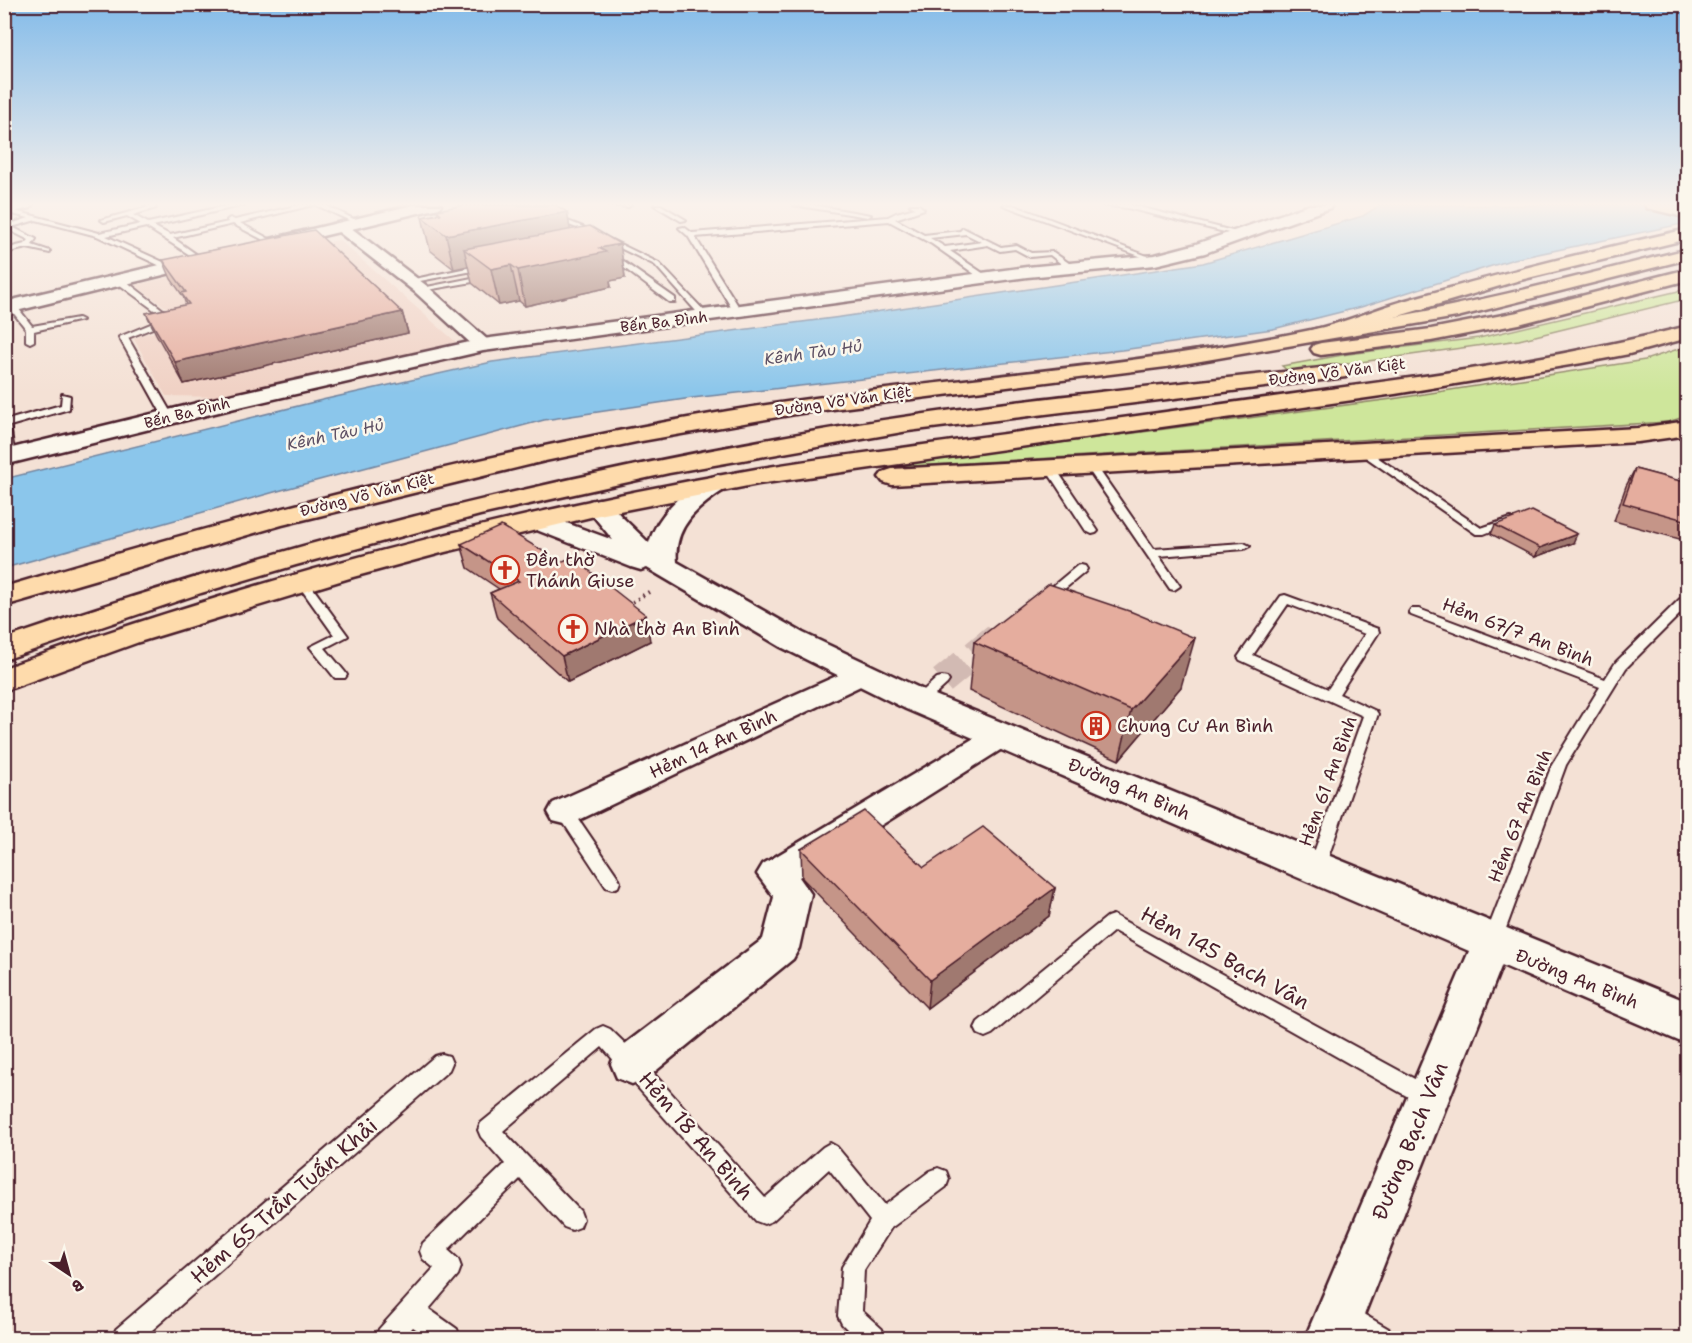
<svg xmlns="http://www.w3.org/2000/svg" width="1692" height="1343" font-family="'Shantell Sans',sans-serif">
  <style>
    .built { fill: #f0d1c4 }
    .green { fill: #cee69b; stroke: #8c8263; stroke-width: 1.5 }
    .water { fill: #8bc6eb; stroke: #71839e; stroke-width: 1.5 }
    .lines { fill: none; stroke-linecap: round; stroke-linejoin: round }
    .minor-tunnel { stroke: #d2bab3; stroke-width: 28; stroke-dasharray: 28 14; stroke-linecap: butt }
    .service-casing { stroke: #4a1f2b; stroke-width: 4 }
    .minor-casing { stroke: #4a1f2b; stroke-width: 5 }
    .tertiary-casing { stroke: #4a1f2b; stroke-width: 5 }
    .secondary-casing { stroke: #4a1f2b; stroke-width: 5 }
    .primary-casing { stroke: #4a1f2b; stroke-width: 5 }
    .trunk-casing { stroke: #4a1f2b; stroke-width: 5 }
    .path { stroke: #4a1f2b; stroke-width: 4; stroke-dasharray: 1.5 4.5; stroke-linecap: butt }
    .service { fill: #fbf7ec; fill-rule: evenodd }
    .minor { fill: #fbf7ec; fill-rule: evenodd }
    .tertiary { fill: #fbf7ec; fill-rule: evenodd }
    .secondary { fill: #fbf7ec; fill-rule: evenodd }
    .primary { fill: #fedbac; fill-rule: evenodd }
    .trunk { fill: #fedbac; fill-rule: evenodd }
    .wall { fill: #c59588; stroke: #4a1f2b; stroke-width: 1.5 }
    .shaded-wall { fill: #a0796f; stroke: #4a1f2b; stroke-width: 1.5 }
    .building { fill: #e5ad9e; stroke: #4a1f2b; stroke-width: 1.5 }
    .labels { text-anchor: middle; stroke-width: 5; stroke-linejoin: round; paint-order: stroke }
    .far-street-label { font-size: 15px; fill: #4a1f2b; stroke: #fbf7ec }
    .far-water-label { font-size: 16px; font-style: italic; fill: #5e5165; stroke: #fbf7ec }
    .poi-label { font-size: 18px; fill: #4a1f2b; stroke: #fbf7ec; text-anchor: start }
    .street-label { font-size: 18px; fill: #4a1f2b; stroke: #fbf7ec }
    .near-street-label { font-size: 21px; fill: #4a1f2b; stroke: #fbf7ec }
  </style>
  <rect width="100%" height="100%" fill="#f4e1d5"/>
  <filter id="ink" filterUnits="userSpaceOnUse"><feTurbulence type="fractalNoise" baseFrequency=".0167" numOctaves="2"/><feDisplacementMap in="SourceGraphic" scale="12" xChannelSelector="R" yChannelSelector="G"/><feConvolveMatrix kernelMatrix="1 2 1 2 8 2 1 2 1" color-interpolation-filters="sRGB"/></filter>
  <g filter="url(#ink)">
    <!-- built -->
    <path class="built" d="M 339,240 L 456,342 L 227,397 L 166,396 L 134,339 L 142,335 L 185,325 L 182,319 L 135,285 Z"/>
    <!-- green -->
    <path class="green" d="M 1687,289 L 1687,299 L 1519,340 L 1289,372 L 1282,366 L 1348,354 L 1479,338 Z
      M 1687,346 L 1687,416 L 1668,422 L 861,469 L 1392,399 L 1645,360 Z"/>
    <!-- water -->
    <path class="water" d="M 1380,205 L 1687,205 L 1687,223 L 1514,259 L 1361,307 L 1273,329 L 1122,350 L 692,398 L 544,420 L 278,491 L 5,568 L 4,479 L 322,400 L 492,362 L 841,317 L 1203,263 L 1363,216 Z"/>
    <g class="lines">
      <!-- minor-tunnel -->
      <path class="minor-tunnel" d="M 942,681 L 1003,631"/>
      <!-- service casing -->
      <g class="service-casing">
        <path id="service" d="M 145,205 L 153,205 L 156,208 L 133,215 L 148,223 L 230,205 L 244,205 L 153,226 L 170,235 L 228,222 L 227,220 L 230,218 L 235,220 L 300,205 L 313,205 L 240,223 L 275,242 L 273,245 L 233,224 L 173,238 L 203,259 L 201,262 L 146,227 L 106,236 L 172,266 L 173,268 L 169,270 L 97,236 L 36,220 L 12,227 L 36,239 L 32,245 L 50,251 L 50,253 L 27,248 L 4,253 L 4,249 L 25,244 L 29,240 L 5,228 L 7,225 L 29,218 L 4,212 L 4,208 L 99,233 L 141,224 L 127,216 L 104,222 L 101,220 L 148,207 Z
          M 316,205 L 325,205 L 362,223 L 357,224 Z
          M 517,205 L 527,205 L 591,230 L 659,263 L 710,317 L 703,319 L 655,265 L 587,232 Z
          M 609,205 L 631,205 L 628,207 Z
          M 654,205 L 661,205 L 686,220 L 681,221 Z
          M 793,205 L 813,205 L 871,215 L 868,217 Z
          M 910,205 L 919,205 L 924,209 L 895,219 L 924,235 L 960,231 L 963,228 L 1001,247 L 1016,245 L 1031,253 L 1053,252 L 1076,268 L 1069,270 L 1050,255 L 1030,257 L 1015,249 L 1000,251 L 988,245 L 950,251 L 990,278 L 983,280 L 932,244 L 889,221 L 695,237 L 742,312 L 738,314 L 734,312 L 688,236 L 679,228 L 684,227 L 692,233 L 888,217 L 896,213 L 915,208 ZM 966,234 L 982,242 L 945,247 L 930,238 Z
          M 1003,205 L 1013,205 L 1158,260 L 1153,261 Z
          M 1103,205 L 1132,205 L 1244,234 L 1241,236 L 1127,208 Z
          M 607,253 L 611,253 L 675,298 L 675,302 L 669,302 L 607,255 Z
          M 486,264 L 490,266 L 489,268 L 409,283 L 405,281 Z
          M 487,275 L 490,275 L 490,279 L 421,291 L 417,289 Z
          M 116,278 L 122,278 L 175,319 L 128,338 L 174,418 L 172,420 L 164,418 L 119,337 L 165,318 L 116,282 Z
          M 9,304 L 15,304 L 32,326 L 78,318 L 82,320 L 34,331 L 34,341 L 30,343 L 26,341 L 26,329 L 8,306 Z
          M 62,394 L 70,396 L 69,409 L 10,426 L 15,457 L 10,460 L 6,459 L 4,421 L 61,405 Z
          M 1361,446 L 1481,528 L 1511,518 L 1517,521 L 1484,534 L 1476,534 L 1357,451 L 1356,449 Z
          M 1091,463 L 1095,464 L 1154,549 L 1244,543 L 1250,546 L 1244,549 L 1159,556 L 1180,586 L 1174,590 L 1170,589 L 1086,466 Z
          M 1050,465 L 1054,466 L 1098,531 L 1096,533 L 1092,534 L 1086,531 L 1045,468 Z
          M 1081,565 L 1085,566 L 1087,569 L 1085,572 L 1050,601 L 1042,601 L 1040,598 L 1042,595 L 1077,566 Z
          M 303,579 L 307,580 L 348,636 L 325,648 L 345,672 L 347,675 L 345,678 L 335,678 L 310,647 L 334,635 L 297,583 Z
          M 1688,594 L 1688,606 L 1626,668 L 1566,765 L 1501,942 L 1498,947 L 1492,950 L 1486,947 L 1483,942 L 1552,765 L 1600,687 L 1411,615 L 1409,612 L 1411,609 L 1419,609 L 1605,679 L 1616,662 L 1684,595 Z
          M 1285,595 L 1378,629 L 1379,632 L 1339,694 L 1376,711 L 1378,714 L 1324,869 L 1322,874 L 1316,876 L 1310,874 L 1308,869 L 1363,716 L 1240,660 L 1238,657 L 1281,596 ZM 1288,604 L 1365,634 L 1328,689 L 1253,655 Z
          M 942,677 L 947,678 L 949,681 L 947,684 L 924,705 L 914,705 L 912,702 L 914,699 L 937,678 Z
          M 565,806 L 571,808 L 618,877 L 620,882 L 618,887 L 612,889 L 606,887 L 559,816 L 557,812 L 559,808 Z
          M 1113,915 L 1433,1089 L 1436,1096 L 1433,1103 L 1426,1106 L 1419,1103 L 1114,931 L 992,1034 L 985,1037 L 978,1034 L 975,1028 L 978,1022 L 1107,917 Z
          M 603,1026 L 610,1029 L 639,1057 L 765,1198 L 823,1147 L 830,1143 L 837,1147 L 885,1205 L 930,1171 L 938,1168 L 946,1171 L 949,1179 L 946,1187 L 891,1228 L 864,1270 L 862,1311 L 882,1329 L 885,1338 L 856,1338 L 842,1324 L 838,1316 L 842,1267 L 870,1221 L 829,1169 L 772,1221 L 764,1224 L 756,1221 L 602,1047 L 503,1131 L 580,1211 L 583,1219 L 580,1227 L 572,1230 L 564,1227 L 520,1179 L 448,1250 L 458,1259 L 461,1267 L 458,1275 L 429,1309 L 457,1329 L 460,1338 L 429,1338 L 413,1327 L 403,1338 L 376,1338 L 379,1329 L 434,1268 L 423,1259 L 420,1251 L 423,1243 L 505,1164 L 481,1137 L 478,1130 L 481,1123 L 596,1029 Z
          M 442,1054 L 449,1056 L 452,1063 L 449,1070 L 143,1338 L 113,1338 L 116,1329 L 435,1056 Z
          M 1346,1304 L 1389,1329 L 1392,1338 C 1369,1338 1344,1341 1334,1316 L 1338,1308 Z"/>
      </g>
      <!-- minor casing -->
      <g class="minor-casing">
        <path id="minor" d="M 341,223 L 346,224 L 427,286 L 489,341 L 492,345 L 489,349 L 477,349 L 415,292 L 336,230 L 334,227 Z
          M 861,665 L 871,667 L 875,674 L 871,681 L 577,821 L 565,824 L 553,821 L 548,812 L 553,803 Z
          M 1002,724 L 1013,728 L 1017,735 L 1013,742 L 799,877 L 811,894 L 799,948 L 793,959 L 647,1078 L 632,1084 L 617,1078 L 611,1064 L 617,1050 L 763,939 L 774,897 L 757,874 L 763,864 L 991,728 Z
          M 1491,928 L 1504,933 L 1510,944 L 1355,1338 L 1305,1338 L 1472,944 L 1478,933 Z"/>
      </g>
      <!-- tertiary casing -->
      <g class="tertiary-casing">
        <path id="tertiary" d="M 4,205 L 32,205 L 30,208 L 4,214 Z
          M 1309,205 L 1332,205 L 1330,208 L 1205,253 L 1155,265 L 1027,277 L 483,351 L 235,408 L 4,465 L 4,450 L 234,394 L 483,339 L 1027,267 L 1155,255 L 1193,245 Z
          M 718,475 L 727,478 L 731,483 L 727,488 C 699,506 673,526 677,562 L 803,633 L 930,693 L 1688,1002 L 1688,1045 L 906,709 L 781,647 L 647,568 L 641,570 L 631,567 L 529,527 L 525,521 L 529,515 L 539,513 L 613,540 L 586,507 L 590,501 L 599,499 L 608,501 L 621,516 L 649,543 C 657,514 689,483 718,475 Z"/>
      </g>
      <!-- secondary casing -->
      <g class="secondary-casing">
        <path id="secondary" d="M 413,205 L 441,205 L 439,208 L 272,248 L 264,243 L 266,240 Z
          M 210,253 L 216,254 L 218,258 L 216,262 L 4,314 L 4,302 Z"/>
      </g>
      <!-- primary casing -->
      <g class="primary-casing">
        <path id="primary" d="M 1645,205 L 1672,205 L 1688,209 L 1688,218 L 1647,208 Z
          M 1688,249 L 1688,259 L 1457,317 L 1316,341 L 1309,339 L 1306,335 L 1309,331 L 1316,329 C 1442,313 1564,280 1688,249 Z"/>
      </g>
      <!-- trunk casing -->
      <g class="trunk-casing">
        <path id="trunk" d="M 1688,229 L 1688,239 L 1520,280 L 1311,342 L 1166,367 L 801,413 L 636,442 L 545,461 L 282,525 L 4,606 L 4,587 C 242,516 483,452 728,411 C 921,379 1119,370 1311,330 C 1345,323 1377,308 1410,299 C 1502,273 1594,250 1688,229 Z
          M 1688,269 L 1688,280 L 1519,324 L 1431,341 L 1321,355 L 1314,353 L 1311,349 L 1314,345 L 1321,343 L 1431,329 L 1518,312 Z
          M 1688,326 L 1688,338 L 1629,354 L 1582,363 L 1395,394 L 758,484 L 599,515 L 445,552 L 353,577 L 139,642 L 4,691 L 4,668 C 248,581 501,513 756,469 C 821,458 888,450 953,441 C 1079,424 1204,407 1330,389 C 1450,373 1570,356 1688,326 Z
          M 1338,366 L 1346,367 L 1349,372 L 1346,377 L 908,431 L 669,473 L 480,515 L 296,565 L 201,593 L 4,660 L 4,639 C 275,546 552,475 834,428 C 1001,400 1170,385 1338,366 Z
          M 1688,421 L 1688,435 L 1638,442 L 892,485 L 883,482 L 879,477 L 883,472 L 892,469 L 1638,428 Z"/>
      </g>
      <!-- path -->
      <path class="path" d="M 627,605 L 649,592"/>
      <!-- service -->
      <use href="#service" class="service"/>
      <!-- minor -->
      <use href="#minor" class="minor"/>
      <!-- tertiary -->
      <use href="#tertiary" class="tertiary"/>
      <!-- secondary -->
      <use href="#secondary" class="secondary"/>
      <!-- primary -->
      <use href="#primary" class="primary"/>
      <!-- trunk -->
      <use href="#trunk" class="trunk"/>
    </g>
    <!-- wall -->
    <path class="wall" d="M 437,210 L 567,212 L 570,230 L 620,244 L 625,278 L 610,281 L 611,287 L 525,306 L 519,301 L 499,305 L 472,283 L 468,266 L 454,269 L 430,250 L 422,217 L 438,214 Z
      M 163,260 L 402,312 L 408,333 L 184,384 L 156,334 L 146,313 L 186,305 L 183,296 L 171,279 Z
      M 1635,469 L 1688,483 L 1688,534 L 1683,540 L 1614,521 L 1626,486 Z
      M 1495,525 L 1573,543 L 1535,557 L 1491,534 Z
      M 461,544 L 650,641 L 568,682 L 497,618 L 490,593 L 499,589 L 468,568 Z
      M 974,642 L 1181,687 L 1119,760 L 969,691 Z
      M 801,849 L 1055,888 L 1049,916 L 927,1008 L 802,878 Z"/>
    <!-- shaded-wall -->
    <path class="shaded-wall" d="M 567,212 L 573,245 L 464,249 L 468,266 L 454,269 L 446,235 Z
      M 620,244 L 625,278 L 610,281 L 611,287 L 525,306 L 518,270 L 599,248 Z
      M 511,265 L 519,301 L 499,305 L 491,269 Z
      M 402,312 L 408,333 L 184,384 L 175,362 Z
      M 1577,534 L 1573,543 L 1535,557 L 1540,548 Z
      M 646,615 L 650,641 L 568,682 L 562,656 Z
      M 1195,638 L 1181,687 L 1119,760 L 1131,710 Z
      M 1055,888 L 1049,916 L 927,1008 L 930,980 Z"/>
    <!-- building -->
    <path class="building" d="M 464,205 L 556,205 L 567,212 L 446,235 L 422,217 L 441,214 L 437,210 Z
      M 590,226 L 620,244 L 599,248 L 606,252 L 518,270 L 511,265 L 491,269 L 464,249 Z
      M 314,230 L 402,312 L 175,362 L 146,313 L 189,304 L 181,293 L 186,292 L 163,260 Z
      M 1635,469 L 1688,483 L 1688,521 L 1623,503 Z
      M 1532,511 L 1577,534 L 1540,548 L 1495,525 Z
      M 501,526 L 561,562 L 572,557 L 646,615 L 562,656 L 490,593 L 519,581 L 461,544 Z
      M 1049,584 L 1132,612 L 1195,638 L 1131,710 L 974,642 Z
      M 864,811 L 924,867 L 983,827 L 1055,888 L 930,980 L 801,849 Z"/>
  </g>
  <!-- sky -->
  <linearGradient id="sky" x2="0" y2="1"><stop stop-color="#83bbe9"/><stop offset="0.52" stop-color="#faf2ec"/><stop offset="1" stop-color="#faf2ec" stop-opacity="0"/></linearGradient>
  <rect width="1692" height="393" fill="url(#sky)"/>
  <!-- icons -->
  <defs>
    <g id="church-ring" transform="scale(1.5)"><circle r="9.5" fill="#fbf7ec" stroke="#c8321e" stroke-width="1.5"/><path d="M-1.2-6h2.4v3.5h3.3v2.4h-3.3V6h-2.4V-.1h-3.3v-2.4h3.3Z" fill="#c8321e"/></g>
    <g id="building-ring" transform="scale(1.5)"><circle r="9.5" fill="#fbf7ec" stroke="#c8321e" stroke-width="1.5"/><path d="M-4-6H4V6H1V3H-1V6H-4ZM-2.5-4.3h1.7v1.8h-1.7ZM.8-4.3h1.7v1.8H.8ZM-2.5-1h1.7V.8h-1.7ZM.8-1h1.7V.8H.8Z" fill="#c8321e"/></g>
  </defs>
  <g fill-rule="evenodd">
    <use href="#church-ring" x="505" y="570"/>
    <use href="#church-ring" x="573" y="629"/>
    <use href="#building-ring" x="1096" y="726"/>
  </g>
  <g class="labels">
    <!-- far-street labels -->
    <g class="far-street-label">
      <text transform="translate(664 322) rotate(-7)" y="5">Bến Ba Đình</text>
      <text transform="translate(1337 372) rotate(-7)" y="5">Đường Võ Văn Kiệt</text>
      <text transform="translate(843 401) rotate(-8)" y="5">Đường Võ Văn Kiệt</text>
      <text transform="translate(187 413) rotate(-14)" y="5">Bến Ba Đình</text>
      <text transform="translate(367 495) rotate(-14)" y="5">Đường Võ Văn Kiệt</text>
    </g>
    <!-- far-water labels -->
    <g class="far-water-label">
      <text transform="translate(813 352) rotate(-8)" y="6">Kênh Tàu Hủ</text>
      <text transform="translate(335 434) rotate(-12)" y="6">Kênh Tàu Hủ</text>
    </g>
    <!-- poi labels -->
    <g class="poi-label">
      <text x="526" y="566">Đền thờ<tspan x="526" dy="21">Thánh Giuse</tspan></text>
      <text x="594" y="635">Nhà thờ An Bình</text>
      <text x="1117" y="732">Chung Cư An Bình</text>
    </g>
    <!-- street labels -->
    <g class="street-label">
      <text transform="translate(1518 632) rotate(21)" y="6">Hẻm 67/7 An Bình</text>
      <text transform="translate(713 744) rotate(-25)" y="6">Hẻm 14 An Bình</text>
      <text transform="translate(1328 781) rotate(-70)" y="6">Hẻm 61 An Bình</text>
      <text transform="translate(1129 789) rotate(23)" y="6">Đường An Bình</text>
      <text transform="translate(1520 816) rotate(-68)" y="6">Hẻm 67 An Bình</text>
      <text transform="translate(1577 979) rotate(22)" y="6">Đường An Bình</text>
    </g>
    <!-- near-street labels -->
    <g class="near-street-label">
      <text transform="translate(1225 958) rotate(29)" y="7">Hẻm 145 Bạch Vân</text>
      <text transform="translate(696 1136) rotate(49)" y="7">Hẻm 18 An Bình</text>
      <text transform="translate(1410 1141) rotate(-68)" y="7">Đường Bạch Vân</text>
      <text transform="translate(284 1201) rotate(-41)" y="7">Hẻm 65 Trần Tuấn Khải</text>
    </g>
  </g>
  <!-- margin -->
  <rect width="1692" height="1343" fill="none" stroke="#fbf7ec" stroke-width="24"/>
  <rect x="12" y="12" width="1668" height="1319" fill="none" stroke="#4a1f2b" stroke-width="2" filter="url(#ink)"/>
  <!-- north arrow -->
  <g transform="translate(69 1274) rotate(144)" stroke="#fbf7ec" stroke-width="4.5" paint-order="stroke">
  <path d="M0-4.5L10 22L0 15L-10 22Z" fill="#4a1f2b"/>
  <text y="-9" font-size="16" font-weight="bold" text-anchor="middle" fill="#4a1f2b">B</text>
  </g>
</svg>
